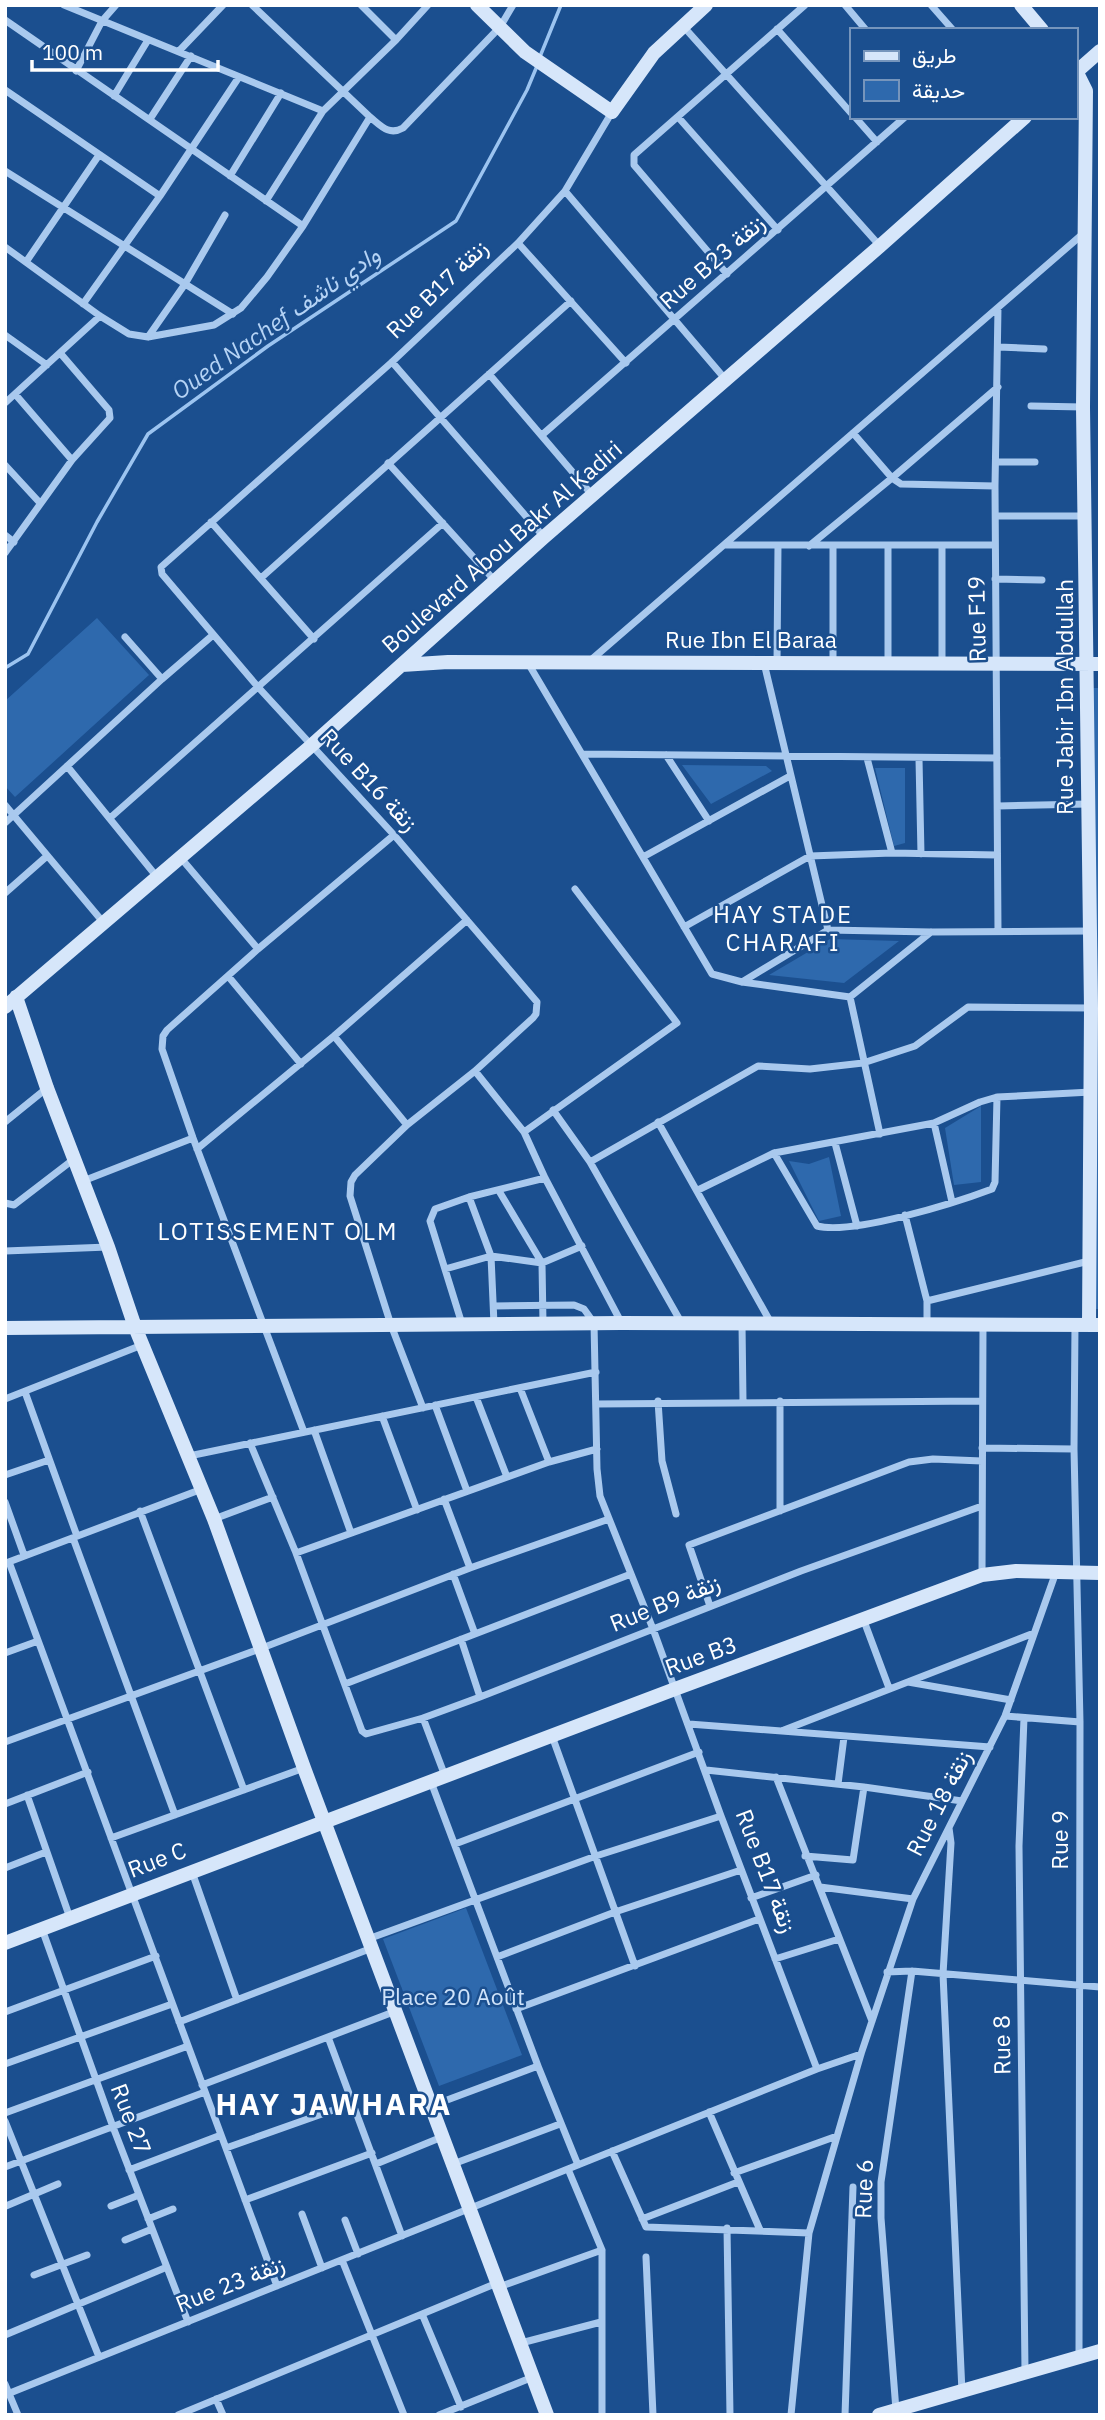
<svg xmlns="http://www.w3.org/2000/svg" width="1105" height="2420" font-family="'IBM Plex Sans',Vazirmatn,sans-serif">
  <style>
    .green { fill: #2e69ad }
    .lines { fill: none; stroke-linecap: round; stroke-linejoin: round }
    .stream { stroke: #9cc4f0; stroke-width: 3.5 }
    .street { stroke: #a9c9ee; stroke-width: 7 }
    .secondary { stroke: #d6e6fa; stroke-width: 14 }
    .labels { text-anchor: middle; stroke-width: 5; stroke-linejoin: round; paint-order: stroke }
    .street-label { font-size: 23px; fill: #fff; stroke: #1b4f8f }
    .park-label { font-size: 23px; fill: #cfe3fa; stroke: #1b4f8f }
    .water-label { font-size: 24px; font-style: italic; fill: #b5d3f5; stroke: #1b4f8f }
    .neighbourhood-label { font-size: 24px; letter-spacing: 2px; fill: #fff; stroke: #1b4f8f }
    .district-label { font-size: 30px; font-weight: bold; letter-spacing: 2px; fill: #fff; stroke: #1b4f8f }
  </style>
  <rect width="100%" height="100%" fill="#1b4f8f"/>
  <!-- green -->
  <path class="green" d="M 97,618 L 149,675 L 15,797 L 5,786 L 5,701 Z
    M 1093,688 L 1100,688 L 1100,1309 L 1095,1309 Z
    M 682,765 L 766,766 L 772,771 L 711,804 Z
    M 875,768 L 905,768 L 905,843 L 894,846 Z
    M 830,939 L 899,941 L 844,983 L 769,975 Z
    M 981,1106 L 981,1182 L 954,1185 L 945,1128 Z
    M 829,1157 L 841,1216 L 819,1221 L 789,1161 L 809,1164 Z
    M 466,1908 L 522,2055 L 439,2086 L 383,1939 Z"/>
  <g class="lines">
    <!-- stream -->
    <path class="stream" d="M 539,59 L 561,5
      M 5,668 L 28,654 L 97,522 L 148,434 L 268,346 L 456,221 L 527,90 L 537,66"/>
    <!-- street -->
    <path class="street" d="M 64,5 L 323,111
      M 252,5 L 370,117 C 381,126 389,136 403,128 L 500,27 L 513,5
      M 361,5 L 396,40
      M 845,5 L 866,30
      M 931,5 L 953,30
      M 5,20 L 303,226
      M 683,26 L 880,246
      M 777,29 L 851,113
      M 179,51 L 223,5
      M 76,71 L 102,21 L 116,5
      M 5,90 L 160,196
      M 114,96 L 148,40
      M 678,117 L 778,230
      M 855,117 L 877,142
      M 150,119 L 191,56
      M 5,171 L 233,314
      M 230,176 L 281,93
      M 565,191 L 726,380
      M 266,201 L 323,111 L 396,40 L 428,5
      M 518,243 L 626,363
      M 5,247 L 100,316 L 129,334 L 148,337 L 214,325 L 241,308 L 267,277 L 303,226 L 370,117
      M 26,262 L 99,155
      M 727,274 L 634,165 L 634,155 L 805,5
      M 83,304 L 160,196 L 239,77
      M 5,335 L 47,365
      M 148,337 L 185,284 L 225,215
      M 998,347 L 1044,349
      M 392,362 L 544,537
      M 489,374 L 593,496
      M 15,394 L 72,460
      M 5,403 L 100,316
      M 1031,406 L 1083,407
      M 853,433 L 892,478 L 901,484 L 995,486
      M 542,435 L 905,117
      M 997,462 L 1035,462
      M 388,463 L 496,582
      M 5,465 L 40,503
      M 996,516 L 1086,516
      M 211,522 L 314,639
      M 5,535 L 14,542
      M 724,545 L 995,545
      M 888,545 L 888,663
      M 809,546 L 892,478 L 998,387
      M 5,553 L 72,460 L 110,418 L 109,410 L 61,354
      M 261,578 L 571,301
      M 995,579 L 1042,580
      M 125,637 L 162,679
      M 591,660 L 1085,232
      M 528,663 L 712,974 L 742,982 L 850,997 L 931,932
      M 764,663 L 828,930
      M 777,663 L 778,545
      M 833,663 L 833,545
      M 942,663 L 942,545
      M 582,754 L 997,758
      M 666,755 L 709,821
      M 867,758 L 892,853
      M 919,759 L 921,854
      M 67,766 L 157,877
      M 5,805 L 103,922
      M 998,806 L 1088,804
      M 110,818 L 443,523
      M 5,823 L 162,679 L 213,635
      M 180,857 L 258,949
      M 643,857 L 790,776
      M 5,893 L 47,856
      M 684,927 L 810,856 L 892,853 L 997,855
      M 998,930 L 995,486 L 998,308
      M 228,976 L 301,1064
      M 742,982 L 828,930 L 931,932 L 1090,931
      M 850,997 L 880,1134
      M 334,1036 L 407,1125
      M 475,1071 L 524,1132 L 545,1178 L 621,1322
      M 553,1110 L 590,1162 L 681,1322
      M 5,1122 L 47,1088
      M 658,1122 L 771,1323
      M 934,1123 L 952,1202
      M 524,1132 L 677,1023 L 575,889
      M 835,1143 L 857,1226
      M 197,1149 L 334,1036 L 467,920
      M 774,1153 L 817,1226 C 853,1235 955,1203 992,1189 L 995,1182 L 997,1097
      M 590,1162 L 758,1066 L 810,1069 L 863,1063 L 915,1046 L 968,1007 L 1091,1008
      M 83,1181 L 193,1138
      M 698,1190 L 774,1153 L 934,1123 L 980,1102 L 997,1097 L 1091,1092
      M 499,1191 L 542,1263 L 543,1323
      M 469,1197 L 491,1256 L 494,1324
      M 5,1203 L 14,1205 L 74,1159
      M 905,1215 L 927,1301 L 927,1324
      M 5,1251 L 108,1247
      M 445,1269 L 491,1256 L 542,1263 L 582,1246
      M 927,1301 L 1089,1261
      M 494,1306 L 574,1305 L 584,1309 L 594,1323 L 597,1469 L 600,1496 L 653,1629 L 721,1816 L 817,2069
      M 462,1324 L 430,1221 L 435,1209 L 469,1197 L 545,1178
      M 742,1324 L 743,1401
      M 1075,1325 L 1074,1449 L 1080,1722 L 1079,2356
      M 520,1388 L 549,1462
      M 25,1392 L 77,1536
      M 476,1397 L 507,1477
      M 5,1399 L 142,1345
      M 658,1401 L 662,1461 L 676,1514
      M 596,1404 L 982,1401
      M 435,1405 L 467,1491
      M 423,1408 L 391,1325 L 350,1196 L 351,1182 L 355,1175 L 407,1125 L 475,1071 L 533,1018 L 536,1014 L 537,1002 L 394,835 L 258,687 L 162,574 L 161,567 L 392,362 L 518,243 L 565,191 L 612,112
      M 382,1416 L 417,1510
      M 314,1430 L 351,1533
      M 304,1432 L 193,1138 L 162,1049 L 163,1036 L 167,1030 L 258,949 L 394,835
      M 250,1443 L 296,1553 L 362,1731 L 366,1734 L 423,1718 L 480,1697 L 801,1571 L 982,1506
      M 982,1448 L 1074,1449
      M 189,1456 L 596,1372
      M 5,1475 L 49,1460
      M 444,1499 L 470,1568
      M 5,1502 L 24,1555
      M 140,1511 L 244,1790
      M 780,1511 L 780,1401
      M 214,1519 L 273,1497
      M 73,1538 L 175,1815
      M 296,1553 L 549,1462 L 597,1449
      M 9,1562 L 277,2286
      M 6,1563 L 202,1489
      M 453,1574 L 475,1634
      M 982,1575 L 983,1325
      M 710,1606 L 689,1545 L 909,1462 L 933,1459 L 982,1461
      M 864,1621 L 889,1688
      M 461,1639 L 480,1697
      M 5,1653 L 38,1641
      M 908,1682 L 1011,1700
      M 345,1684 L 631,1574
      M 1005,1716 L 1080,1722
      M 423,1718 L 445,1776
      M 1024,1718 L 1019,1846 L 1025,2371
      M 689,1724 L 990,1747
      M 784,1730 L 1034,1633
      M 552,1736 L 635,1966
      M 5,1742 L 262,1648 L 470,1568 L 609,1519
      M 706,1770 L 864,1787 L 962,1801
      M 776,1777 L 872,2021
      M 431,1782 L 538,2066 L 578,2165
      M 838,1784 L 844,1737
      M 27,1795 L 70,1918
      M 5,1804 L 88,1772
      M 949,1828 L 951,1843 L 943,1974 L 962,2392
      M 111,1838 L 304,1768
      M 455,1844 L 699,1752
      M 805,1856 L 853,1860 L 864,1787
      M 5,1868 L 46,1852
      M 192,1872 L 237,2000
      M 820,1887 L 913,1899
      M 751,1898 L 816,1875
      M 42,1929 L 113,2127 L 188,2322
      M 368,1939 L 596,1856 L 721,1816
      M 497,1957 L 615,1912 L 741,1870
      M 775,1959 L 839,1939
      M 887,1972 L 912,1971 L 1100,1987
      M 516,2009 L 759,1919
      M 5,2012 L 156,1956
      M 179,2022 L 372,1948
      M 328,2037 L 402,2236
      M 5,2064 L 172,2004
      M 202,2085 L 396,2011
      M 431,2106 L 538,2066
      M 709,2112 L 760,2230
      M 5,2113 L 188,2046
      M 5,2121 L 99,2357
      M 226,2148 L 353,2103
      M 612,2151 L 646,2227 L 809,2233
      M 376,2164 L 442,2137
      M 453,2164 L 560,2124
      M 5,2167 L 205,2092
      M 568,2169 L 602,2250 L 602,2415
      M 129,2170 L 221,2135
      M 734,2173 L 837,2136
      M 245,2200 L 372,2153
      M 6,2206 L 58,2184
      M 111,2206 L 139,2195
      M 302,2214 L 322,2268
      M 148,2219 L 173,2209
      M 642,2219 L 738,2182
      M 345,2220 L 358,2254
      M 727,2228 L 730,2415
      M 125,2240 L 152,2229
      M 646,2257 L 653,2415
      M 342,2260 L 404,2415
      M 34,2275 L 87,2255
      M 499,2287 L 602,2250
      M 422,2314 L 461,2407
      M 5,2335 L 167,2267
      M 521,2343 L 601,2322
      M 5,2384 L 18,2415
      M 5,2395 L 817,2069 L 861,2054
      M 216,2399 L 223,2415
      M 896,2410 L 881,2218 L 881,2182 L 912,1971
      M 178,2415 L 497,2283
      M 439,2415 L 533,2377
      M 791,2415 L 809,2233 L 861,2054 L 913,1899 L 1005,1716 L 1056,1572
      M 845,2415 L 853,2187"/>
    <!-- secondary -->
    <path class="secondary" d="M 477,5 L 525,52 L 612,112 L 654,53 L 706,5
      M 1021,5 L 1042,30
      M 1075,69 L 1086,91 L 1083,407 L 1091,1008 L 1089,1325
      M 1075,73 L 1100,51
      M 402,665 L 448,662 L 1100,664
      M 16,997 L 47,1088 L 108,1247 L 135,1327 L 214,1519 L 304,1768 L 547,2415
      M 5,1007 L 311,746 L 544,537 L 880,246 L 1025,117
      M 5,1328 L 621,1323 L 1100,1325
      M 5,1943 L 675,1689 L 982,1575 L 1016,1571 L 1100,1573
      M 879,2415 L 1100,2351"/>
  </g>
  <g class="labels">
    <!-- street labels -->
    <g class="street-label">
      <text transform="translate(712 262) rotate(-41)" y="8">Rue B23 زنقة</text>
      <text transform="translate(437 289) rotate(-44)" y="8">Rue B17 زنقة</text>
      <text transform="translate(502 547) rotate(-41)" y="8">Boulevard Abou Bakr Al Kadiri</text>
      <text transform="translate(977 619) rotate(-91)" y="8">Rue F19</text>
      <text x="751" y="648">Rue Ibn El Baraa</text>
      <text transform="translate(1065 697) rotate(-90)" y="8">Rue Jabir Ibn Abdullah</text>
      <text transform="translate(369 780) rotate(47)" y="8">Rue B16 زنقة</text>
      <text transform="translate(665 1603) rotate(-22)" y="8">Rue B9 زنقة</text>
      <text transform="translate(701 1656) rotate(-20)" y="8">Rue B3</text>
      <text transform="translate(939 1803) rotate(-63)" y="8">Rue 18 زنقة</text>
      <text transform="translate(1060 1840) rotate(-90)" y="8">Rue 9</text>
      <text transform="translate(157 1860) rotate(-21)" y="8">Rue C</text>
      <text transform="translate(766 1871) rotate(69)" y="8">Rue B17 زنقة</text>
      <text transform="translate(1002 2045) rotate(-91)" y="8">Rue 8</text>
      <text transform="translate(131 2119) rotate(69)" y="8">Rue 27</text>
      <text transform="translate(864 2189) rotate(-88)" y="8">Rue 6</text>
      <text transform="translate(230 2284) rotate(-22)" y="8">Rue 23 زنقة</text>
    </g>
    <!-- park labels -->
    <g class="park-label">
      <text x="453" y="2005">Place 20 Août</text>
    </g>
    <!-- water labels -->
    <g class="water-label">
      <text transform="translate(276 323) rotate(-35)" y="8">Oued Nachef وادي ناشف</text>
    </g>
    <!-- neighbourhood labels -->
    <g class="neighbourhood-label">
      <text x="783" y="923">HAY STADE<tspan x="783" dy="28">CHARAFI</tspan></text>
      <text x="278" y="1240">LOTISSEMENT OLM</text>
    </g>
    <!-- district labels -->
    <g class="district-label">
      <text x="334" y="2115">HAY JAWHARA</text>
    </g>
  </g>
  <!-- border -->
  <rect width="1105" height="2420" fill="none" stroke="#ffffff" stroke-width="14"/>
  <!-- legend -->
  <rect x="850" y="28" width="228" height="91" fill="#1b4f8f" stroke="#7695bc" stroke-width="2"/>
  <rect x="864" y="51" width="35" height="10" fill="#d6e6fa" stroke="#7695bc" stroke-width="2"/>
  <text x="912" y="63" font-size="21" fill="#ffffff">طريق</text>
  <rect x="864" y="80" width="35" height="21" fill="#2e69ad" stroke="#7695bc" stroke-width="2"/>
  <text x="912" y="98" font-size="21" fill="#ffffff">حديقة</text>
  <!-- scale -->
  <path d="M32 60v10h186v-10" fill="none" stroke="#ffffff" stroke-width="3.5"/>
  <text x="42" y="60" font-size="21" fill="#ffffff" stroke="#1b4f8f" stroke-width="5" paint-order="stroke">100 m</text>
</svg>
